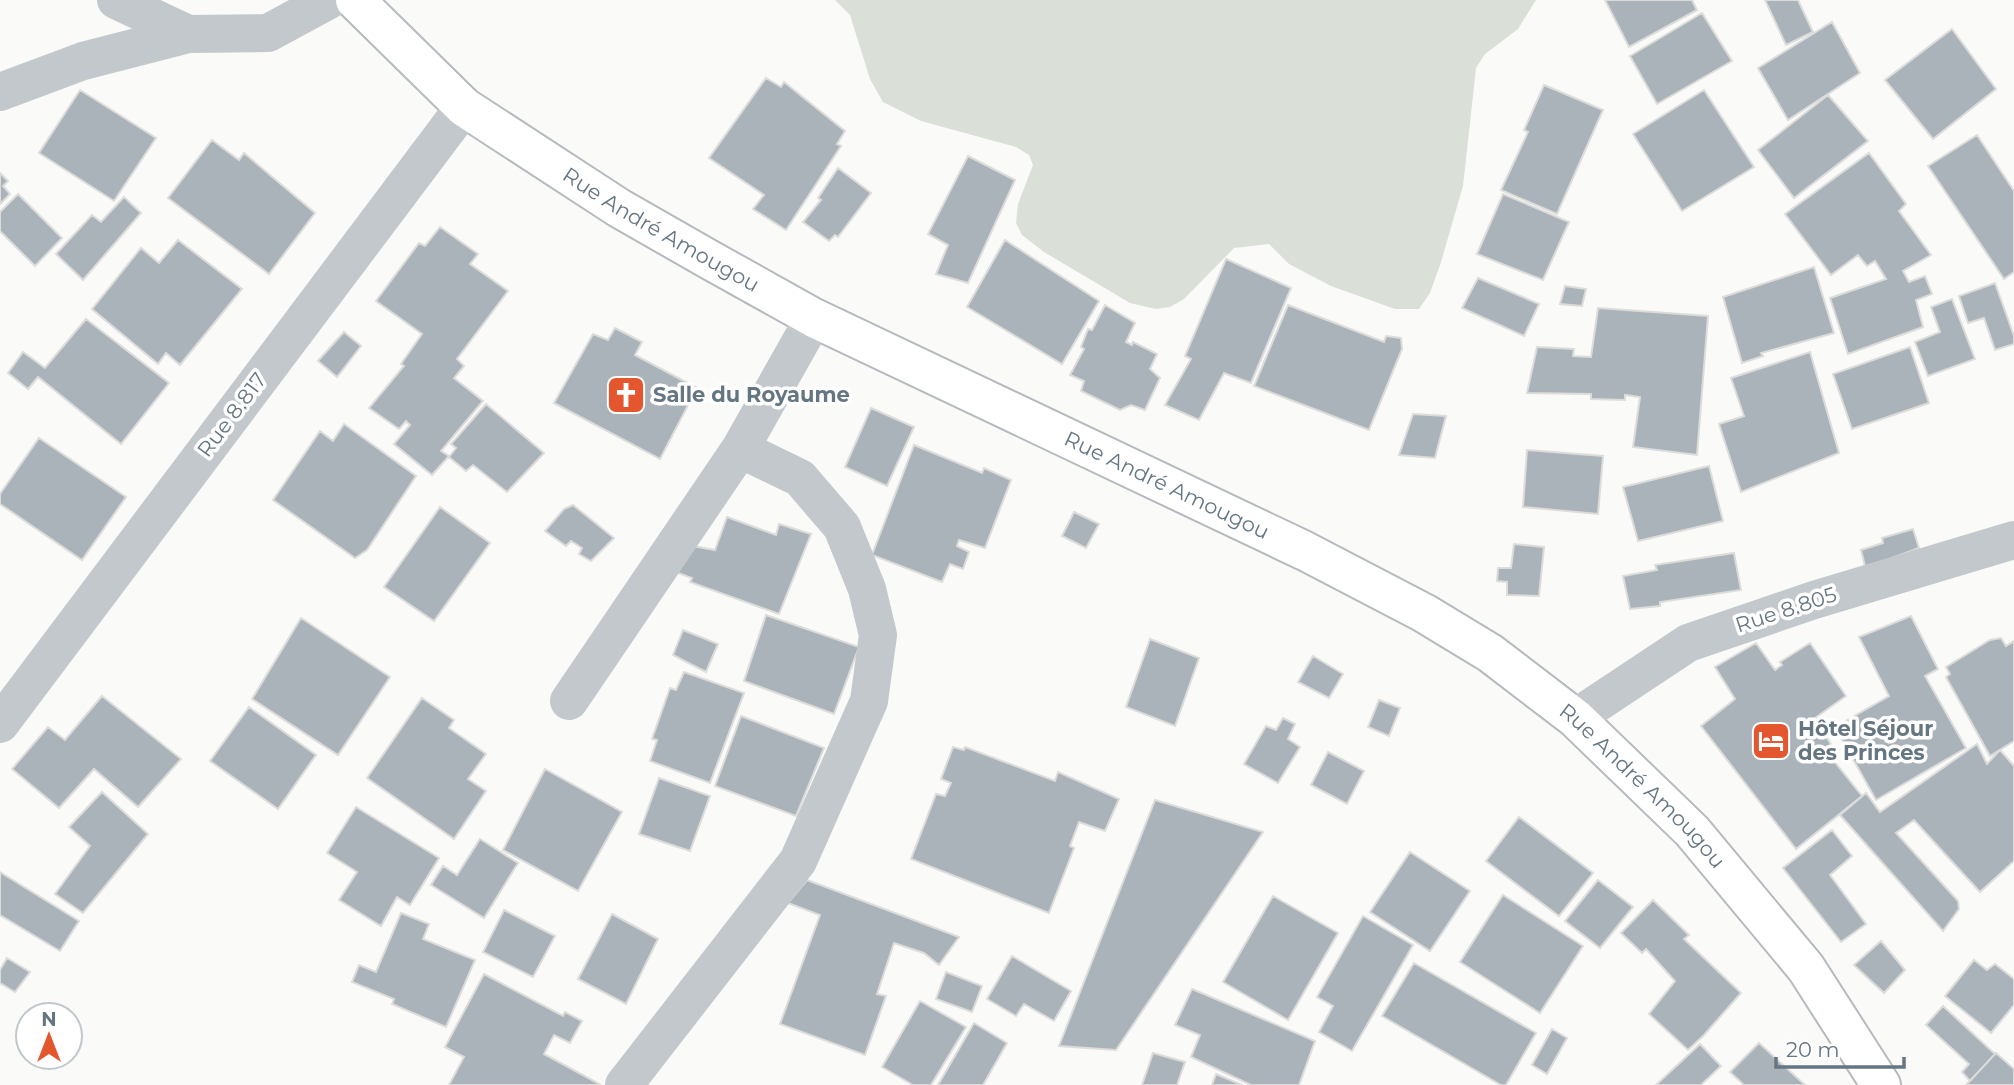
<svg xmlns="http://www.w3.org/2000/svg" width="2014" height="1085" font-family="Montserrat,sans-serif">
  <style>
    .green { fill: #dadfd7 }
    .building { fill: #aab3b9; stroke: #dcdcda; stroke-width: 2 }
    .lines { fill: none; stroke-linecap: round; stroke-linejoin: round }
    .major-casing { stroke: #b5babe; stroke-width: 42 }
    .minor { stroke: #c3c8cc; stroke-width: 38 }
    .major { stroke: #fff; stroke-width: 38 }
    .labels { text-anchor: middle; stroke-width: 7; stroke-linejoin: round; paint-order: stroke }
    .street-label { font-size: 21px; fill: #657683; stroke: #fff }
    .poi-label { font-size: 21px; font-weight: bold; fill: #657683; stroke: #fff; text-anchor: start }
  </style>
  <rect width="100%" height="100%" fill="#fafaf8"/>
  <!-- green -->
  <path class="green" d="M 835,0 L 1536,0 L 1518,29 L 1485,54 L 1476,68 L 1463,186 L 1441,262 L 1430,293 L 1419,309 L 1395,309 L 1331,286 L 1289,264 L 1269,244 L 1234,248 L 1184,299 L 1170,307 L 1156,309 L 1130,303 L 1044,252 L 1022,235 L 1016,223 L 1018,204 L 1033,165 L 1029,155 L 1016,147 L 921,121 L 883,102 L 870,79 L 850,15 Z"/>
  <!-- building -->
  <path class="building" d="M 1605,0 L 1692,0 L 1697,10 L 1629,47 Z
    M 1765,0 L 1798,0 L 1813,32 L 1786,45 Z
    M 1702,13 L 1732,61 L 1657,104 L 1630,56 Z
    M 1832,22 L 1860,73 L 1788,120 L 1758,68 Z
    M 1952,29 L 1996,89 L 1933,139 L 1885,80 Z
    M 766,78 L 781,87 L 784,82 L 845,131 L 837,144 L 841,146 L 786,230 L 753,209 L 764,195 L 709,158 Z
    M 1544,85 L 1603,110 L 1557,214 L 1501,190 L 1528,132 L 1524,130 Z
    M 80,90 L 156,138 L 114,201 L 39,153 Z
    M 1704,90 L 1754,167 L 1682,211 L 1633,134 Z
    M 1828,95 L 1868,141 L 1794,198 L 1758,150 Z
    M 1977,135 L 2014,191 L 2014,272 L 2004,279 L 1928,166 Z
    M 212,140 L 239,160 L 244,153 L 315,213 L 269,274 L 168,198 Z
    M 1869,153 L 1906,204 L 1899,211 L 1931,255 L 1903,271 L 1909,282 L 1925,276 L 1932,294 L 1916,300 L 1923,327 L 1848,354 L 1830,298 L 1886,279 L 1875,261 L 1867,266 L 1858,255 L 1831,275 L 1785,214 Z
    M 968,156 L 1015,180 L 968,283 L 936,274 L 948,245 L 928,234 Z
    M 838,168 L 871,193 L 838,237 L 835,235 L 829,241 L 803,222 L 821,200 L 818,198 Z
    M 0,173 L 8,181 L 3,186 L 10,194 L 0,204 Z
    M 18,194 L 62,238 L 35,266 L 0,231 L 0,212 Z
    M 1503,194 L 1569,222 L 1543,280 L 1477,254 Z
    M 124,197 L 141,213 L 83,280 L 56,254 L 92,215 L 101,222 Z
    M 440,227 L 478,254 L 470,264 L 508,291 L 457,359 L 464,366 L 454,378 L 483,401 L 441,451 L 449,456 L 432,475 L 394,444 L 410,425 L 406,421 L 399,429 L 369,408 L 404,366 L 401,364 L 422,334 L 376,301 L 419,243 L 425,246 Z
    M 178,240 L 242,289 L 180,365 L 166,353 L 158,364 L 92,309 L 141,248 L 159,263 Z
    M 1005,240 L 1099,301 L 1062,364 L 967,307 Z
    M 1226,259 L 1291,288 L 1251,383 L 1224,373 L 1199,420 L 1165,405 L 1191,359 L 1185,356 Z
    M 1814,267 L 1834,333 L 1761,353 L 1763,356 L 1742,363 L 1723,297 Z
    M 1478,278 L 1539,304 L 1524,336 L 1462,308 Z
    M 1995,283 L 2014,336 L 2014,344 L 1995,350 L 1984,318 L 1968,323 L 1959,296 Z
    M 1565,286 L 1586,289 L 1582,306 L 1560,304 Z
    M 1952,299 L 1975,359 L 1928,376 L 1915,342 L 1940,332 L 1931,307 Z
    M 1105,305 L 1135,323 L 1126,342 L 1132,345 L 1133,342 L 1157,354 L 1150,369 L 1160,378 L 1145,410 L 1131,405 L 1120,410 L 1081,391 L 1084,381 L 1070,375 L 1084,349 L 1081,347 L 1088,329 L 1092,330 Z
    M 1288,305 L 1384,342 L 1386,336 L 1401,338 L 1402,349 L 1369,430 L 1254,386 Z
    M 1598,308 L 1708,316 L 1697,455 L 1633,447 L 1640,397 L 1625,395 L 1625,400 L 1591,399 L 1591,394 L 1527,393 L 1537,347 L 1574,349 L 1573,356 L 1591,357 Z
    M 86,319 L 169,383 L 121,444 L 38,377 L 28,389 L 8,373 L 23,352 L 45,368 Z
    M 615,328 L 642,342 L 635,355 L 697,388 L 660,459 L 554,403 L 593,334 L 608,340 Z
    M 344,332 L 361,346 L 337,377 L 318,361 Z
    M 1910,347 L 1929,403 L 1852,429 L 1833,374 Z
    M 1810,352 L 1839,453 L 1741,492 L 1719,424 L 1744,416 L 1731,378 Z
    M 486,404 L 544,453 L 507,492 L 473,465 L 466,471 L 449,457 L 456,448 L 451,444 Z
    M 871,408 L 914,427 L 887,486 L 845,467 Z
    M 1413,414 L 1446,416 L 1435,458 L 1399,455 Z
    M 344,424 L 416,476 L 367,550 L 355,558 L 273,500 L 320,431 L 333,441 Z
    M 39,438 L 126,497 L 82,560 L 0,504 L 0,494 Z
    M 914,445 L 982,473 L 984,468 L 1011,480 L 985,548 L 959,540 L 957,546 L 969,552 L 963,569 L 950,564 L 942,582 L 872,555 Z
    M 1527,450 L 1603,456 L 1598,514 L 1523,507 Z
    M 1709,466 L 1723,521 L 1638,541 L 1623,487 Z
    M 573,505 L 614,538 L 591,561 L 579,554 L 582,548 L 571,541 L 566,546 L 545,531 L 564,509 Z
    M 440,507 L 490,543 L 434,621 L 384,587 Z
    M 1074,512 L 1099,524 L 1086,548 L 1062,536 Z
    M 727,517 L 776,535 L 779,524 L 811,534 L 779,614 L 690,582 L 692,578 L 678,573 L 687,545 L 715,550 Z
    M 1913,529 L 1919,548 L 1892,558 L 1867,574 L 1861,550 L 1883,543 L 1882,538 Z
    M 1514,544 L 1544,547 L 1539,596 L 1507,595 L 1507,582 L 1497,581 L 1498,568 L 1511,568 Z
    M 1734,553 L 1741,590 L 1660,602 L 1660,606 L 1630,609 L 1623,576 L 1657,570 L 1655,565 Z
    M 766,615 L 859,647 L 834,714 L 744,681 Z
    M 1911,616 L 1938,669 L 1925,676 L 1966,748 L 1876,800 L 1835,727 L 1889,696 L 1859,637 Z
    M 301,618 L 390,677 L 338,755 L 252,699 Z
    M 683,630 L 718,644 L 706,672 L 673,655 Z
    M 2001,638 L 2006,646 L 2014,641 L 2014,741 L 1990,756 L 1946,677 L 1950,674 L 1946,667 L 1990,640 Z
    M 1150,639 L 1199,658 L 1175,726 L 1126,707 Z
    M 1756,643 L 1775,670 L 1782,665 L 1780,662 L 1810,643 L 1846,696 L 1815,718 L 1838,756 L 1834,761 L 1862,796 L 1796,849 L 1701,726 L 1735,699 L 1715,667 Z
    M 1313,656 L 1343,674 L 1329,698 L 1298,682 Z
    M 684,672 L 744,693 L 710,783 L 650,761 L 657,740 L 652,739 L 670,688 L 676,690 Z
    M 102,696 L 181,759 L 138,807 L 94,769 L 59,808 L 12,769 L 48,727 L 65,740 Z
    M 422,698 L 454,720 L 449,728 L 486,754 L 468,779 L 486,791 L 454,839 L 367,778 Z
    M 1379,700 L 1400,708 L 1389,736 L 1368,727 Z
    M 249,707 L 316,755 L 278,809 L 210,761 Z
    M 741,716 L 824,748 L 796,816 L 715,786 Z
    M 1283,718 L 1295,724 L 1288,739 L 1300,747 L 1278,783 L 1244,764 L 1266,726 L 1276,730 Z
    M 1977,744 L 1987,764 L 2000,750 L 2014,766 L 2014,861 L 1980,892 L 1914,820 L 1896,833 L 1958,901 L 1959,909 L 1943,931 L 1840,815 L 1866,793 L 1880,812 Z
    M 953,747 L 964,750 L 965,747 L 1055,781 L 1058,772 L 1119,799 L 1105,831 L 1079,822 L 1070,846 L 1074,848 L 1049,913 L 911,859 L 936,794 L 945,796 L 951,783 L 941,779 Z
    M 1328,752 L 1364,771 L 1347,804 L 1311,785 Z
    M 545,769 L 622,812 L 578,891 L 503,850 Z
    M 659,778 L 710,796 L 690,851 L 639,834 Z
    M 102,792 L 148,834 L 83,913 L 55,894 L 90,846 L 69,827 Z
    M 1155,800 L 1263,832 L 1116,1050 L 1059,1046 Z
    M 356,807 L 439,858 L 410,905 L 397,897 L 381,926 L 339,900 L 357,872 L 327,853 Z
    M 1519,817 L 1593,873 L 1559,916 L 1486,861 Z
    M 1832,830 L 1852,856 L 1830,875 L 1866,924 L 1841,942 L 1783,868 Z
    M 480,839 L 518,863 L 484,918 L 431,885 L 443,866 L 457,875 Z
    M 1410,852 L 1470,891 L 1430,951 L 1370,912 Z
    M 0,872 L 79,921 L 60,951 L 0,915 Z
    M 807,880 L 959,937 L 939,965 L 924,953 L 894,943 L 877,994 L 886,996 L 865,1055 L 780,1024 L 820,915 L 788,903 Z
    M 1598,880 L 1633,907 L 1600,948 L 1565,921 Z
    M 1503,895 L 1583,946 L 1540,1013 L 1460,962 Z
    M 1273,896 L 1338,933 L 1288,1020 L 1223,982 Z
    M 1653,900 L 1689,935 L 1684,939 L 1741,993 L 1704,1035 L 1688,1050 L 1649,1014 L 1675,981 L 1646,949 L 1642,953 L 1621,933 Z
    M 504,910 L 555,936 L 533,977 L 483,952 Z
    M 401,913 L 429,924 L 423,939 L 475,960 L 446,1027 L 392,1004 L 394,999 L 352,982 L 359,965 L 376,972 Z
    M 612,914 L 658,939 L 626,1004 L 578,979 Z
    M 1363,916 L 1413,945 L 1352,1051 L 1319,1032 L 1333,1006 L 1317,997 Z
    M 1881,941 L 1905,970 L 1884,993 L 1854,965 Z
    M 1012,956 L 1071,991 L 1054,1021 L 1024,1004 L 1016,1016 L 987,999 Z
    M 7,958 L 30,972 L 15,992 L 0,983 L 0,970 Z
    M 1974,960 L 1987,970 L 1995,964 L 2014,979 L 2014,1005 L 1991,1033 L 1945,996 Z
    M 1414,963 L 1536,1033 L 1506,1085 L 1501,1085 L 1382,1016 Z
    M 946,972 L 982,986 L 972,1012 L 936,999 Z
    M 484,974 L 563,1016 L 565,1012 L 582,1021 L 570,1043 L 554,1035 L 544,1054 L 601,1085 L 449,1085 L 464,1057 L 445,1047 Z
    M 1192,989 L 1315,1041 L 1299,1085 L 1251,1085 L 1191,1057 L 1200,1035 L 1175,1025 Z
    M 920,1001 L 966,1027 L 931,1085 L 913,1085 L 882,1067 Z
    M 1943,1006 L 1995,1054 L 1970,1081 L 1962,1072 L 1969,1064 L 1926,1025 Z
    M 974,1023 L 1007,1043 L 983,1085 L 938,1085 Z
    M 1552,1029 L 1567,1038 L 1547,1074 L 1532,1065 Z
    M 1759,1043 L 1805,1085 L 1744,1085 L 1730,1072 Z
    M 1700,1044 L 1721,1066 L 1701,1085 L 1656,1085 Z
    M 1153,1053 L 1185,1062 L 1177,1085 L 1142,1085 Z
    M 1996,1053 L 2014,1069 L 2014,1085 L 1966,1085 Z
    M 1216,1074 L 1242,1085 L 1212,1085 Z"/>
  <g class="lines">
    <!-- major casing -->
    <g class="major-casing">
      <g id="major">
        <path id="s1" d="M 355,0 L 464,107 L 619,208 L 710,260 L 814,318 L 1305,551 L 1424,613 L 1490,653 L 1575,718 L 1692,831 L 1806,968 L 1881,1085"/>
      </g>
    </g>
    <!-- minor -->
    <path class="minor" d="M 116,0 L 188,34 L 268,33 L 329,0
      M 0,92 L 83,61 L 188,34
      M 569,701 L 740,449 L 814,318
      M 1575,718 L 1688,643 L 1814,600 L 2014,540
      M 0,724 L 464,107
      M 624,1085 L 798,861 L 869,701 L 878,635 L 867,589 L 842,527 L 800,478 L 740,449"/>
    <!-- major -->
    <use href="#major" class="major"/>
  </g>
  <!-- icons -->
  <defs>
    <g id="church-square" transform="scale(2.0125)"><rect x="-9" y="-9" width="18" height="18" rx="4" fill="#e4572e" stroke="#fff"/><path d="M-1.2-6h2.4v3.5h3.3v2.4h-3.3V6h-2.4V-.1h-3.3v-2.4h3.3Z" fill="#fff"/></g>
    <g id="hotel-square" transform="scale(2.0125)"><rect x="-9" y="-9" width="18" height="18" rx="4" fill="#e4572e" stroke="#fff"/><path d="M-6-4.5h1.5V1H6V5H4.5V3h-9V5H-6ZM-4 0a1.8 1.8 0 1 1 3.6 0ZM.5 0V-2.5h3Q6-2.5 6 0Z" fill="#fff"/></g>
  </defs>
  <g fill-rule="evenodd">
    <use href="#church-square" x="626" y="395"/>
    <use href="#hotel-square" x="1771" y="741"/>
  </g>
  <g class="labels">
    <!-- street labels -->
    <g class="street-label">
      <text dy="7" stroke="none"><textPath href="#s1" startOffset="385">Rue André Amougou</textPath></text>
      <text transform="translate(232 415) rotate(-53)" y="7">Rue 8.817</text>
      <text dy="7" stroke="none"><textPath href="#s1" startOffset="952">Rue André Amougou</textPath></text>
      <text transform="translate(1786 610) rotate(-18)" y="7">Rue 8.805</text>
      <text dy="7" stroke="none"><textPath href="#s1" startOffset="1519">Rue André Amougou</textPath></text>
    </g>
    <!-- poi labels -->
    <g class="poi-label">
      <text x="653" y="402">Salle du Royaume</text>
      <text x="1798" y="736">Hôtel Séjour<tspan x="1798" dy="24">des Princes</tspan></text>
    </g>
  </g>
  <!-- north arrow -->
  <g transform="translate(49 1036)"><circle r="33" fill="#ffffff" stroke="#c1c8cd" stroke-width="2"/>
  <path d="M0-5L12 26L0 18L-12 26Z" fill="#e4572e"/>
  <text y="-10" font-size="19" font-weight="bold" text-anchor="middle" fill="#657683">N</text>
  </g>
  <!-- scale -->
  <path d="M1776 1057v10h128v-10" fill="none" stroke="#657683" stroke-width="3.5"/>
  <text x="1786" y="1057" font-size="21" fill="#657683" stroke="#ffffff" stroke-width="5" paint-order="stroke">20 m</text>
</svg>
